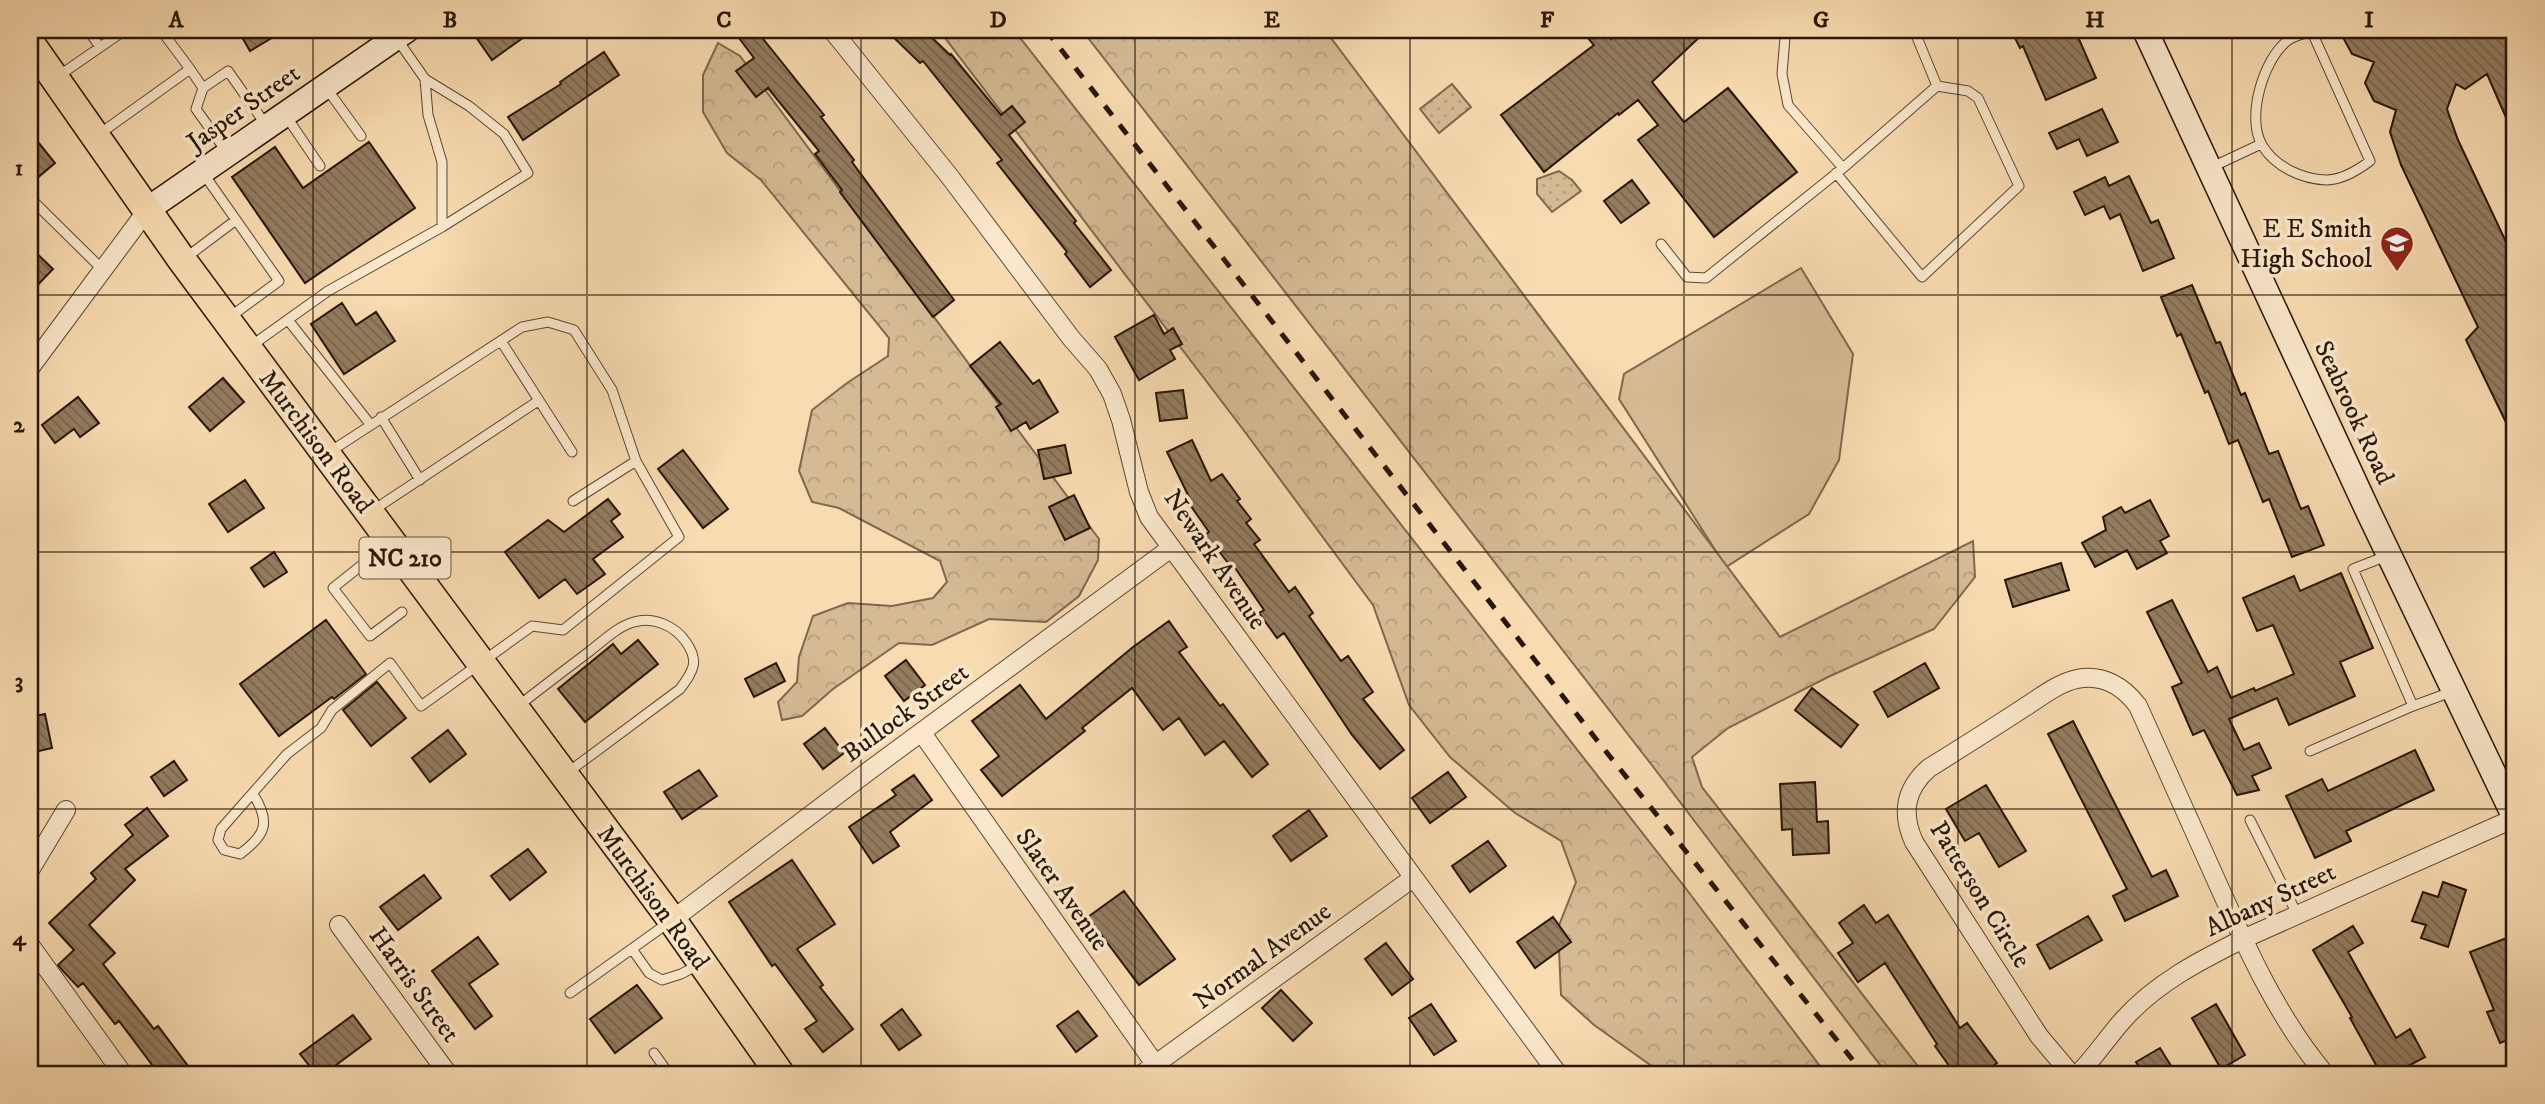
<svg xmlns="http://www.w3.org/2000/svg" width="2545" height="1104" font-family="'IM FELL DW Pica',serif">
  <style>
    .grass { fill: #d5ba94; stroke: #7e684e; stroke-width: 2 }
    .forest { fill: url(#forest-crowns); stroke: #7e684e; stroke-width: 2 }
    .park { fill: url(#park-dots); stroke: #7e684e; stroke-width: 2 }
    .building { fill: url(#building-back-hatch); stroke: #271607; stroke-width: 2 }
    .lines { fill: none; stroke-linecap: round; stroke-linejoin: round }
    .lane-casing { stroke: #5c4732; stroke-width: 11 }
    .street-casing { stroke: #5c4732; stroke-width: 20 }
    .secondary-casing { stroke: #271607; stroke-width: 27 }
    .primary-casing { stroke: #271607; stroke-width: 31 }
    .lane { stroke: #fbe8cc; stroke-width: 9 }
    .street { stroke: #fbe8cc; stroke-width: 18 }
    .secondary { stroke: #fbe8cc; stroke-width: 24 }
    .primary { stroke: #f9dbb1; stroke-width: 28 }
    .rail { stroke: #271607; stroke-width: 5; stroke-dasharray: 12 12; stroke-linecap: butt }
    .grid { fill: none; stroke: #271607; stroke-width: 2; stroke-opacity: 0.55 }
    .labels { text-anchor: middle; stroke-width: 7; stroke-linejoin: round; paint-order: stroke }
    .shield { fill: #fbe8cc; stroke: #675542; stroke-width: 2 }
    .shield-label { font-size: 24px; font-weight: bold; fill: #271607 }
    .street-label { font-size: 26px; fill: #271607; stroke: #fbe8cc }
    .poi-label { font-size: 26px; fill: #271607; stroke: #fbe8cc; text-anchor: end }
    .neatline { fill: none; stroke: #271607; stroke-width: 2.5 }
    .grid-label { font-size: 23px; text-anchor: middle; font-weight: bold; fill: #271607 }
  </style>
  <defs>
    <pattern id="forest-crowns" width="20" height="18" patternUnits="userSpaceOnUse" patternTransform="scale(1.75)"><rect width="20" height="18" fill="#d5ba94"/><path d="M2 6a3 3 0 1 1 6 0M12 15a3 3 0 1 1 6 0" fill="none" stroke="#b79f7e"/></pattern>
    <pattern id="park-dots" width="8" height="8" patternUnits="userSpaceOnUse" patternTransform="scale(1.75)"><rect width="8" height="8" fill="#d5ba94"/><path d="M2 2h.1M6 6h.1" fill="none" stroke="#b79f7e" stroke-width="1.8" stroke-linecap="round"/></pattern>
    <pattern id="building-back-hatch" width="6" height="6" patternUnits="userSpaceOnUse" patternTransform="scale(1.75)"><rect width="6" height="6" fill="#947c5f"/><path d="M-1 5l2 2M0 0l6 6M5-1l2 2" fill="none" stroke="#79654c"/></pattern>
  </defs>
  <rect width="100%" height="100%" fill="#f9dbb1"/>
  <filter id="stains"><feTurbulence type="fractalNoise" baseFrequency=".00286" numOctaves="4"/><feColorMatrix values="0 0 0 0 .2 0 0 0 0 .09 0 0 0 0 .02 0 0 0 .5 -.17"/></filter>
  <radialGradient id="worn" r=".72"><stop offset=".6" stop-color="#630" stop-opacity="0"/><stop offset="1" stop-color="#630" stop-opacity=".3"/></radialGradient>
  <!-- grass -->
  <path class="grass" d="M 1801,268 L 1853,354 L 1839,460 L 1809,514 L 1726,567 L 1619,399 L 1624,374 Z"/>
  <!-- forest -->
  <path class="forest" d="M 939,30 L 1014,30 L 1687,890 L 1826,1074 L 1663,1074 L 1594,1025 L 1561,995 L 1558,928 L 1576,882 L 1561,841 L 1515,813 L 1450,757 L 1409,705 L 1373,605 L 1245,432 Z
    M 1082,30 L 1325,30 L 1780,637 L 1973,541 L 1975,577 L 1934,629 L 1828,677 L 1728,728 L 1692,757 L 1702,787 L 1924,1074 L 1887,1074 L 1651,764 Z
    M 718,43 L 740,56 L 1099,539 L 1098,560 L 1079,596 L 1046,622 L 989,619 L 932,645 L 899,643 L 833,689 L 802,716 L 782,720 L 778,702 L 797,682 L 799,657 L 813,616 L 848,603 L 892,606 L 933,598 L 947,582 L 940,561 L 839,508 L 812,502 L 799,471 L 812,410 L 847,383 L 888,356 L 889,338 L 761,180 L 727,153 L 703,112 L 703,75 Z"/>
  <!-- park -->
  <path class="park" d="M 1452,84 L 1471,107 L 1439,133 L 1420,109 Z
    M 1559,171 L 1572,180 L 1581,191 L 1552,212 L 1537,194 L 1537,179 Z"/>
  <!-- building -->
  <path class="building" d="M 238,30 L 285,30 L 250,51 Z
    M 471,30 L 534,30 L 492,60 Z
    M 733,30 L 756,30 L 824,115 L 821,117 L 854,160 L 852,162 L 954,300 L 933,317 L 840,192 L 842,190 L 815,154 L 819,151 L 768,88 L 756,97 L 736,71 L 754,58 Z
    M 886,30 L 924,30 L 950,55 L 951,54 L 1001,115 L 1012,106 L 1025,122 L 1009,135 L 1076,221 L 1074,223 L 1111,270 L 1090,287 L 1065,254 L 1067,252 L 997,163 L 1002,160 L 923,61 L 920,63 Z
    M 1581,30 L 1605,30 L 1611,39 L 1623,30 L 1707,30 L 1652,82 L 1684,122 L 1728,88 L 1797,172 L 1714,237 L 1638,140 L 1658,125 L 1638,100 L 1619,115 L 1618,113 L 1544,172 L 1501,115 L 1594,45 Z
    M 2011,30 L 2075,30 L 2096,78 L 2046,100 L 2023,46 L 2020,48 Z
    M 2339,30 L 2515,30 L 2515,138 L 2487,74 L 2465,89 L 2456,84 L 2447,109 L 2458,140 L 2515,261 L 2515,441 L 2466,340 L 2478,327 L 2401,165 L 2390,132 L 2396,110 L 2374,101 L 2365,83 L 2374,62 L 2352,54 Z
    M 604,52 L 619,75 L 523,140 L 508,117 L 561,84 L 560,82 Z
    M 2102,109 L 2118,142 L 2087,156 L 2079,139 L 2057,149 L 2049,133 Z
    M 30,132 L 55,163 L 30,184 Z
    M 369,142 L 415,208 L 305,283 L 232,177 L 275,147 L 303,188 Z
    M 2129,176 L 2151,223 L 2158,220 L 2174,258 L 2143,271 L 2120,214 L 2110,219 L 2104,206 L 2085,215 L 2074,192 L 2105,177 L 2109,186 Z
    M 1632,180 L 1649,203 L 1621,223 L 1604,201 Z
    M 30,247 L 53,269 L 30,293 Z
    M 2192,285 L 2216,343 L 2220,342 L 2241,395 L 2245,393 L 2269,454 L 2278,451 L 2301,509 L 2308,506 L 2324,545 L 2292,557 L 2269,499 L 2263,502 L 2238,440 L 2229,444 L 2208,391 L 2205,393 L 2181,334 L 2177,336 L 2161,297 Z
    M 342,303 L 356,325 L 376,312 L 395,341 L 344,374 L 311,324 Z
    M 1154,315 L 1164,334 L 1173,328 L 1182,344 L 1170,350 L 1175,359 L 1139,380 L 1115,337 Z
    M 1000,342 L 1033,384 L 1039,380 L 1058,412 L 1030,429 L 1026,422 L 1011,431 L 996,407 L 1001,404 L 970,366 Z
    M 223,378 L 244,402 L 210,431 L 189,407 Z
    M 1183,390 L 1187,418 L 1160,421 L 1156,393 Z
    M 78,397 L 99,423 L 80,437 L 74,429 L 55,443 L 42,425 Z
    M 1192,440 L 1211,481 L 1222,474 L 1240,499 L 1237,501 L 1251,519 L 1246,523 L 1260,540 L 1254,544 L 1289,592 L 1295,587 L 1313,613 L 1309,616 L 1341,661 L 1348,656 L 1373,692 L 1363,699 L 1404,750 L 1380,769 L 1352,735 L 1284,633 L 1277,638 L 1259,613 L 1264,610 L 1231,562 L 1229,564 L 1217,549 L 1210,555 L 1198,540 L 1209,532 L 1186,499 L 1189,497 L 1167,452 Z
    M 1065,445 L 1071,473 L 1044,479 L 1038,450 Z
    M 683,450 L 728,509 L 703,528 L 658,469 Z
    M 245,480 L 264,508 L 228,532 L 209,504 Z
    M 1074,495 L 1090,528 L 1065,540 L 1049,507 Z
    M 608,499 L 620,514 L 611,521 L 623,537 L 593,559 L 605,574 L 577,594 L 565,579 L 539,598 L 505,552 L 548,520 L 564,532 Z
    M 2150,500 L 2169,536 L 2160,541 L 2167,553 L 2137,569 L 2127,550 L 2095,567 L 2082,543 L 2106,530 L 2103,517 L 2121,507 L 2125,513 Z
    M 274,552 L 287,572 L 264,587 L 251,568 Z
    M 2061,563 L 2069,590 L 2013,607 L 2005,580 Z
    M 2341,573 L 2373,648 L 2340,662 L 2355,696 L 2289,725 L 2277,698 L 2229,719 L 2244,750 L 2259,743 L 2271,768 L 2252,776 L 2259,790 L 2237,795 L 2204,730 L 2193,735 L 2172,687 L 2182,683 L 2147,612 L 2172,600 L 2208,672 L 2217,667 L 2231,698 L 2254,688 L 2255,691 L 2294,674 L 2273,625 L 2257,631 L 2243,598 L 2294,576 L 2300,591 Z
    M 326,620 L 366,674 L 334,699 L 332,697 L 279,736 L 240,684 Z
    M 1169,621 L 1187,647 L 1179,652 L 1220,706 L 1223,704 L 1268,764 L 1252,777 L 1224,741 L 1205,755 L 1179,718 L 1163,730 L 1132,688 L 1082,728 L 1085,731 L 1002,796 L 981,770 L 999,756 L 972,721 L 1020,685 L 1046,719 L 1133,647 Z
    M 638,640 L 658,664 L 585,722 L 558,689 L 613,644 L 621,654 Z
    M 906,660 L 925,685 L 904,701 L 885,676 Z
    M 776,663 L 785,681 L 754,697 L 745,679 Z
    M 1925,663 L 1939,688 L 1888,717 L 1874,692 Z
    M 377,682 L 406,718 L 371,746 L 343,710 Z
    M 1812,688 L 1858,725 L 1841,747 L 1795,710 Z
    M 45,714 L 52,748 L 30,753 L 30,717 Z
    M 2073,721 L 2152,877 L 2166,870 L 2178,896 L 2125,921 L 2113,896 L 2127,889 L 2048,734 Z
    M 825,728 L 844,753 L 823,769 L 804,744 Z
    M 448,730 L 466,754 L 430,782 L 412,758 Z
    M 2415,750 L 2434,790 L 2346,831 L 2351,841 L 2315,858 L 2286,796 L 2322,779 L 2328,791 Z
    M 174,761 L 187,780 L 164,796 L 151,777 Z
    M 699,770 L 717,796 L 682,819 L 664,792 Z
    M 1448,772 L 1466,797 L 1430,823 L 1412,798 Z
    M 914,775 L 932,800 L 890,832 L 899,846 L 873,863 L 849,827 L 896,795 L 892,790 Z
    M 1815,782 L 1817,822 L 1828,821 L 1829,853 L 1793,855 L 1792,829 L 1782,830 L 1780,784 Z
    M 1986,785 L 2026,851 L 1999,867 L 1979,833 L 1965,841 L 1946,809 Z
    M 147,808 L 168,836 L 125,869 L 135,880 L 89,925 L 115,953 L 103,964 L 154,1029 L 158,1026 L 194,1074 L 159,1074 L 119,1021 L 115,1024 L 83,983 L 78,987 L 63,971 L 58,965 L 74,950 L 49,923 L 96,879 L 91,873 L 133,835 L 125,825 Z
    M 1309,810 L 1327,836 L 1291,861 L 1273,836 Z
    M 1488,841 L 1506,866 L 1470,892 L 1452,866 Z
    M 528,849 L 546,872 L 510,900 L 491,876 Z
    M 792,860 L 835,924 L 797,949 L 823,985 L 820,987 L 853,1029 L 823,1052 L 805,1029 L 817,1021 L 775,964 L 772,966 L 729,902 Z
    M 424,875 L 441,898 L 398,930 L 380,907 Z
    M 2443,882 L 2466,890 L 2448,947 L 2421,938 L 2426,925 L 2412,921 L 2423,892 L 2438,897 Z
    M 1124,891 L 1175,959 L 1139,985 L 1088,917 Z
    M 1864,905 L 1876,923 L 1888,915 L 1960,1028 L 1967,1023 L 1997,1063 L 1981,1074 L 1955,1074 L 1935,1046 L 1937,1044 L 1885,963 L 1858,982 L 1838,953 L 1853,943 L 1839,923 Z
    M 2088,916 L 2102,940 L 2050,969 L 2037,945 Z
    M 1553,917 L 1571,942 L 1535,968 L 1517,942 Z
    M 2353,926 L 2363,943 L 2348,952 L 2396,1038 L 2410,1029 L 2425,1057 L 2393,1074 L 2381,1074 L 2350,1018 L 2352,1017 L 2313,950 Z
    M 478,937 L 498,964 L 469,984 L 492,1016 L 475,1029 L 432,971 Z
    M 2509,937 L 2515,953 L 2515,1037 L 2500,1043 L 2487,1012 L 2494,1010 L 2470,952 Z
    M 1386,943 L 1413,979 L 1392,995 L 1365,959 Z
    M 637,985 L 662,1018 L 615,1053 L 590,1019 Z
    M 1281,990 L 1312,1023 L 1293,1041 L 1262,1008 Z
    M 1431,1004 L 1456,1041 L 1434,1055 L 1409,1018 Z
    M 2216,1004 L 2245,1055 L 2221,1069 L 2192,1018 Z
    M 902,1009 L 921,1035 L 899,1050 L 881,1025 Z
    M 1078,1011 L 1097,1036 L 1076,1052 L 1057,1026 Z
    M 353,1015 L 371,1039 L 324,1074 L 316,1074 L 300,1054 Z
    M 2160,1048 L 2176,1074 L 2144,1074 L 2136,1062 Z"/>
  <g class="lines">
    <!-- lane casing -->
    <g class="lane-casing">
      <path id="lane" d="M 88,30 L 100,47
        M 161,30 L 190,69
        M 1789,30 L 1785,37 L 1782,74 L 1788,105 L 1843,168
        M 2311,30 L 2370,161 C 2358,170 2342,180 2326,180 C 2302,179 2275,167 2262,145 C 2246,118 2263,60 2287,41 C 2293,36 2304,34 2312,31
        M 57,77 L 125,30
        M 425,79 L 428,115 L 442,162 L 442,227
        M 203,88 L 228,71 L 266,125
        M 327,89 L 361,136
        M 286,116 L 320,166
        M 98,135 L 190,69 L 203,88 L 196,109 L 226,151
        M 2212,167 L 2261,144
        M 203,173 L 279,281 L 230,317
        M 1836,173 L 1922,277 L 2019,186 L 1978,98 L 1968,91 L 1937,86
        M 30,198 L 103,270
        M 1661,244 L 1687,277 L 1706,278 L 1843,168 L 1937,86 L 1914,30
        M 184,259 L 236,220
        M 288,320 L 370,424
        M 501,341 L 572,452
        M 251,346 L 328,291 L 442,227 L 528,173 L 504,134 L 469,106 L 425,79 L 397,39
        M 381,417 L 420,480
        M 328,453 L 522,327 L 548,322 L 574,330 L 612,390 L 636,461
        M 372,511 L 538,401
        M 388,544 L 333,588 L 370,636 L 402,612
        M 2413,706 L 2451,692
        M 517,707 C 541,688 565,670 590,651 C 603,641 618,626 634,622 C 653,616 675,626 686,642 C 700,662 693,671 680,689 L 567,773
        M 2310,751 L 2413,706 L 2353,569 L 2389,555
        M 253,794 C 271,822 266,835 240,854 L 224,850 L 218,840 L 221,829 L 287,754 L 321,728 L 332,710 L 390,663 L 421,706 L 532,626 L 563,630 L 679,537 L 636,461 L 573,501
        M 2250,820 L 2297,914
        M 632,949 L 649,973 L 662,980 L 681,974 L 700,964
        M 570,993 L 668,923
        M 654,1053 L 669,1074"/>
    </g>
    <!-- street casing -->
    <g class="street-casing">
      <path id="street" d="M 832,30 L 950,177 L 1071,338 L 1098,369 L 1112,394 L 1121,420 L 1139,492 L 1149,517 L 1558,1074
        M 30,368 L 148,209
        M 922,733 L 1162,1074
        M 30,870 L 66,810
        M 672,920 L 870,770 L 1171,548
        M 339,925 L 448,1074
        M 30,945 L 123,1074
        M 1142,1074 L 1413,878
        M 2071,1074 L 2039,1036 L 1914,842 C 1901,813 1905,789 1929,768 C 1961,748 1993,728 2025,707 C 2041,697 2058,683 2077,679 C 2102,674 2123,686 2138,706 C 2164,765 2191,823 2217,882 C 2247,949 2278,1018 2325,1074
        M 2078,1074 C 2095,1057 2107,1038 2123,1020 C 2156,983 2199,961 2243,939 L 2515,818"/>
    </g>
    <!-- secondary casing -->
    <g class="secondary-casing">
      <path id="secondary" d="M 2145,30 L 2367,509 L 2515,818
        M 148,209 L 407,30"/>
    </g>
    <!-- primary casing -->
    <g class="primary-casing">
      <path id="primary" d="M 30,43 L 182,260 L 672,920 L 780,1074"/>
    </g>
    <!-- lane -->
    <use href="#lane" class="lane"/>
    <!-- street -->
    <use href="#street" class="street"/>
    <!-- secondary -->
    <use href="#secondary" class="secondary"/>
    <!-- primary -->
    <use href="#primary" class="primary"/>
    <!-- rail -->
    <path class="rail" d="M 1046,30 L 1596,739 L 1864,1074"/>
  </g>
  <!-- grid -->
  <path class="grid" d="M 313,30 L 313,1074M 587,30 L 587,1074M 861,30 L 861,1074M 1135,30 L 1135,1074M 1410,30 L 1410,1074M 1684,30 L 1684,1074M 1958,30 L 1958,1074M 2232,30 L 2232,1074M 30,295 L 2515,295M 30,552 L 2515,552M 30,809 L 2515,809"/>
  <!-- icons -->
  <defs>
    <g id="school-pin" transform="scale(1.75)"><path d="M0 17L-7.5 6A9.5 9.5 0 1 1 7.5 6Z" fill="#8f2418" stroke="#fbe8cc"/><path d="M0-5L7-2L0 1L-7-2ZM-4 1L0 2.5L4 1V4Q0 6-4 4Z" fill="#fff"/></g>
  </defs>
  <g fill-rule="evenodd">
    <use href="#school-pin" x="2397" y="243"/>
  </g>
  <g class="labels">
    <!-- shield labels -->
    <rect class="shield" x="359.5" y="537.5" width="91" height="41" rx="5"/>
    <g class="shield-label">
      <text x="405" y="566">NC 210</text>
    </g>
    <!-- street labels -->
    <g class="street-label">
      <text transform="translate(243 107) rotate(-35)" y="9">Jasper Street</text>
      <text transform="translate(2355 412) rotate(65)" y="9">Seabrook Road</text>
      <text transform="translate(317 441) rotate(53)" y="9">Murchison Road</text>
      <text transform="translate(1216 559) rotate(56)" y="9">Newark Avenue</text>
      <text transform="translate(905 712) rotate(-36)" y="9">Bullock Street</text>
      <text transform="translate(1063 889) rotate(55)" y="9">Slater Avenue</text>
      <text transform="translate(1981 894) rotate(58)" y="9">Patterson Circle</text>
      <text transform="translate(654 897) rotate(54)" y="9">Murchison Road</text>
      <text transform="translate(2270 899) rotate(-25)" y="9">Albany Street</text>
      <text transform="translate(1262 955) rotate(-36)" y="9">Normal Avenue</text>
      <text transform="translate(415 984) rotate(54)" y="9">Harris Street</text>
    </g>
    <!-- poi labels -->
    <g class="poi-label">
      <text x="2372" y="237">E E Smith<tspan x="2372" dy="30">High School</tspan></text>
    </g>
  </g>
  <!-- margin -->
  <rect width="2545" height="1104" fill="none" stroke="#f9dbb1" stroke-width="77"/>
  <rect x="38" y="38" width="2468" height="1028" class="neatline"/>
  <g class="grid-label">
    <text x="176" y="27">A</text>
    <text x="450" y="27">B</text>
    <text x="724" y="27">C</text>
    <text x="998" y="27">D</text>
    <text x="1272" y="27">E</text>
    <text x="1547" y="27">F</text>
    <text x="1821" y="27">G</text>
    <text x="2095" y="27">H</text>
    <text x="2369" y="27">I</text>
    <text x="19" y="175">1</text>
    <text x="19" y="432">2</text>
    <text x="19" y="688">3</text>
    <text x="19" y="945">4</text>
  </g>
  <rect width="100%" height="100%" filter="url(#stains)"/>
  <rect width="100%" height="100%" fill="url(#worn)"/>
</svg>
